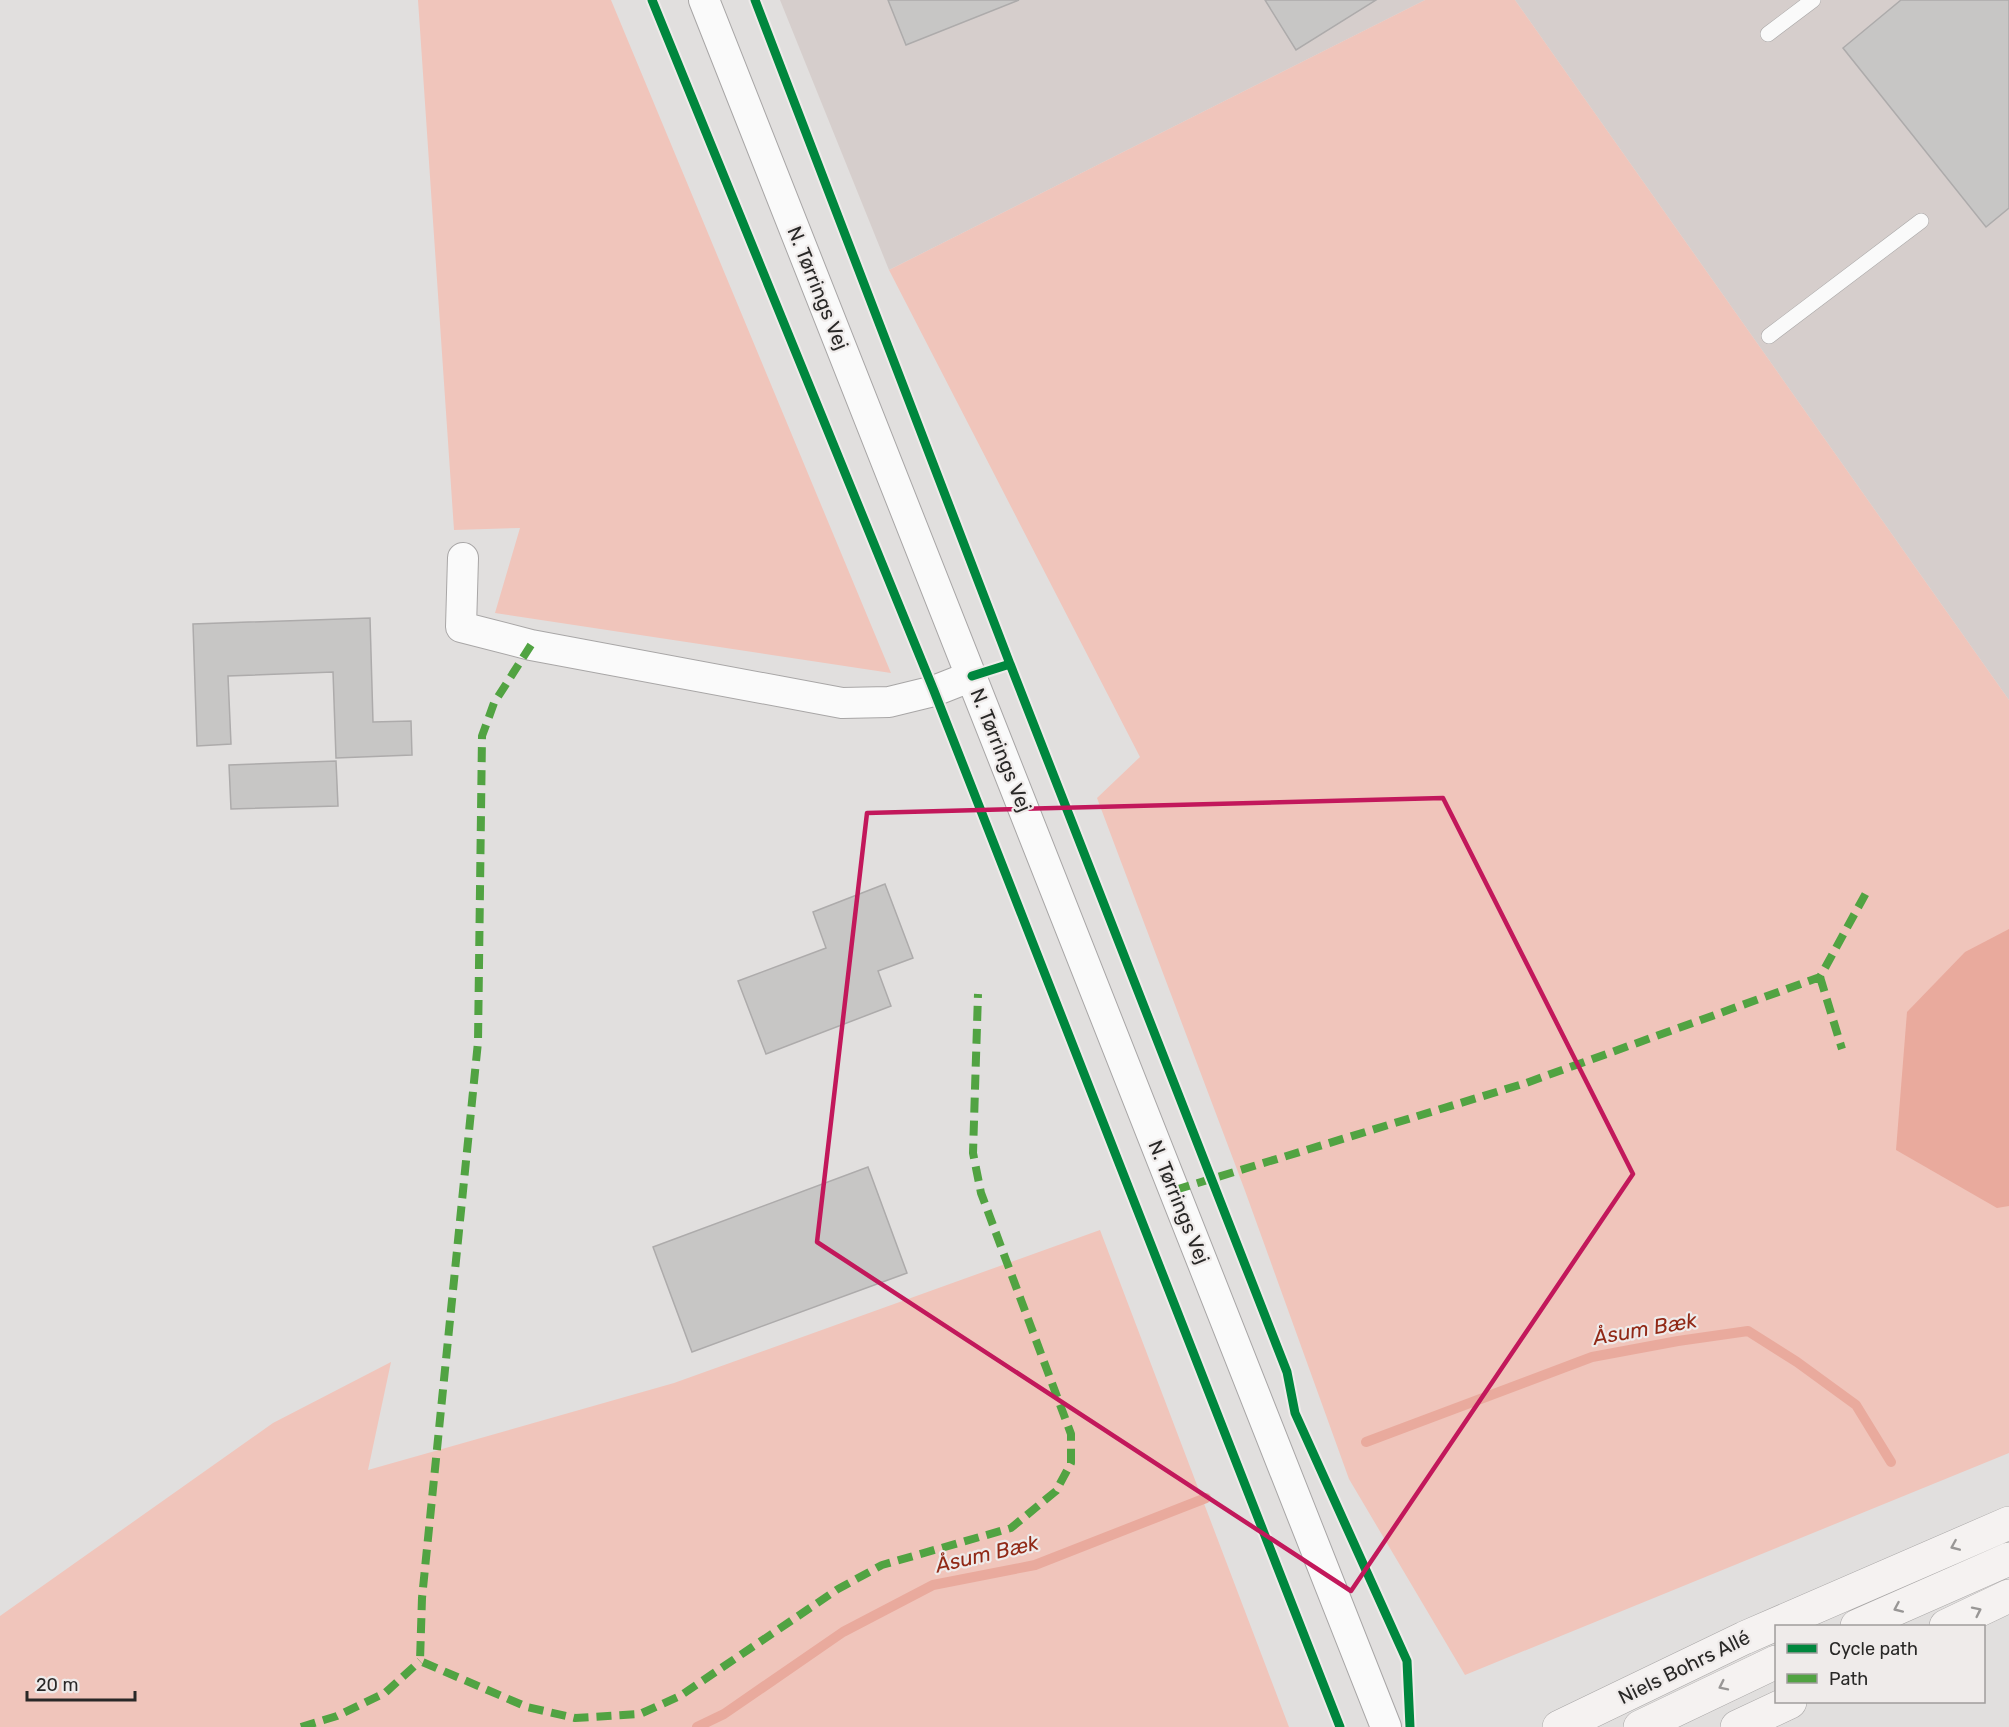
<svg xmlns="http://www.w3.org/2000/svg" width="2009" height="1727" font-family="Rubik,sans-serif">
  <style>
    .built { fill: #d6cecc }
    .green { fill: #f0c5bb }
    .water { fill: #e9aa9d }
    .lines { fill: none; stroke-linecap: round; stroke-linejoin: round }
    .stream { stroke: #e9aa9d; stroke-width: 10 }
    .building { fill: #c7c6c5; stroke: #adabab; stroke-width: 1.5 }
    .lane-casing { stroke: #a8a6a6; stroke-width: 16 }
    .street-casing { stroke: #a8a6a6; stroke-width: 32 }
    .secondary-casing { stroke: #a8a6a6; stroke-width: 34 }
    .lane { stroke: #fafafa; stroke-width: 15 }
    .street { stroke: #fafafa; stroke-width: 30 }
    .secondary { stroke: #f5f2f1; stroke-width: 33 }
    .quiet { stroke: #51a342; stroke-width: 8; stroke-dasharray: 15 8; stroke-linecap: butt }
    .cycleway-casing { stroke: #efebea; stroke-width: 13 }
    .cycleway { stroke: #00873e; stroke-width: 9 }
    .oneway { stroke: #999796 }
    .marked { fill: none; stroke: #c2185b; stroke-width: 4.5; stroke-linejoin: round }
    .labels { text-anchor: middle; stroke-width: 4.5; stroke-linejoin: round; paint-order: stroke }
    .street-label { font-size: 20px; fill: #292827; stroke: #efebea }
    .water-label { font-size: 21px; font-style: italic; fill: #912916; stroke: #efebea }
  </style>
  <rect width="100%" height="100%" fill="#e1dfde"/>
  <!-- built -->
  <path class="built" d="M 780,0 L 1425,0 L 889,270 Z
    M 1515,0 L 2009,0 L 2009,700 Z"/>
  <!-- green -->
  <path class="green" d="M 418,0 L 611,0 L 891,673 L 495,613 L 520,528 L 454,530 Z
    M 1425,0 L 1515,0 L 2009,700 L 2009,1453 L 1465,1675 L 1349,1479 L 1244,1188 L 1097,798 L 1140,757 L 889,270 Z
    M 1100,1230 L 1289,1727 L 0,1727 L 0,1616 L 273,1423 L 391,1362 L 368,1470 L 674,1383 Z"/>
  <!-- water -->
  <path class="water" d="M 2009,929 L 2009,1206 L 1997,1208 L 1896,1150 L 1907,1012 L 1965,952 Z"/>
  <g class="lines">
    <!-- stream -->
    <path class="stream" d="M 1366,1442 L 1592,1357 L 1678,1341 L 1748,1331 L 1797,1362 L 1856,1405 L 1891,1462
      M 697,1727 L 724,1714 L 843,1632 L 933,1585 L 1035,1565 L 1206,1498"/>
  </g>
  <!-- building -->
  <path class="building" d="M 888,0 L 1019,0 L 906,45 Z
    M 1265,0 L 1376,0 L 1296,50 Z
    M 1901,0 L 2009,0 L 2009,208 L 1986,227 L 1843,48 Z
    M 370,618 L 373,722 L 411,721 L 412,755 L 336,758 L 333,672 L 228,676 L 231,744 L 197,746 L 193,624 Z
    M 336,761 L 338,806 L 231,809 L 229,765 Z
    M 885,884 L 913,958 L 878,971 L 891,1006 L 766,1054 L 738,981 L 826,948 L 813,912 Z
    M 868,1167 L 907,1273 L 692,1352 L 653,1247 Z"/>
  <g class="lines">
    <!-- lane casing -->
    <g class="lane-casing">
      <path id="lane" d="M 1768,34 L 1813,0
        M 1769,336 L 1921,221"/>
    </g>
    <!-- street casing -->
    <g class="street-casing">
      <path id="street" d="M 704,0 L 1386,1727
        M 463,558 L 461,627 L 531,645 L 842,703 L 889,702 L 934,691 L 972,676"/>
    </g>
    <!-- secondary casing -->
    <g class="secondary-casing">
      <path id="secondary" d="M 1857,1626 L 2009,1559
        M 1946,1626 L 2009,1596
        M 1559,1727 L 1744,1638 L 2009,1523
        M 1640,1727 L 1776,1662
        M 1737,1727 L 1790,1702"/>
    </g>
    <!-- lane -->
    <use href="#lane" class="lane"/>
    <!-- street -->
    <use href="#street" class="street"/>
    <!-- secondary -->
    <use href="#secondary" class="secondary"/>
    <!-- quiet -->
    <path class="quiet" d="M 531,645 L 494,703 L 482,736 L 478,1042 L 422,1598 L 420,1661 L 527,1707 L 575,1718 L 640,1714 L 680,1696 L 838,1589 L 882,1565 L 1011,1528 L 1056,1491 L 1071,1463 L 1071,1434 L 981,1193 L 973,1153 L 978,994
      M 1820,977 L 1842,1049
      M 1175,1190 L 1526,1083 L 1820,977 L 1866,893
      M 301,1727 L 337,1716 L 385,1693 L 420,1661"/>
    <!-- cycleway casing -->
    <g class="cycleway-casing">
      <path id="cycleway" d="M 652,0 L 934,691 L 1340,1727
        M 755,0 L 1010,664 L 972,676
        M 1010,664 L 1287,1372 L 1295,1413 L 1407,1661 L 1410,1727"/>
    </g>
    <!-- cycleway -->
    <use href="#cycleway" class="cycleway"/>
  </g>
  <!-- one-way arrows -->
  <defs><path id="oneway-chevron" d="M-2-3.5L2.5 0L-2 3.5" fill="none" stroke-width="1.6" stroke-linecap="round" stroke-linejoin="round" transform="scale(1.5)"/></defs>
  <g class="oneway">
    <use href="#oneway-chevron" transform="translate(1955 1546) rotate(157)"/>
    <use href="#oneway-chevron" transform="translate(1898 1608) rotate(156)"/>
    <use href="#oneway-chevron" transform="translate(1977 1611) rotate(-26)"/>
    <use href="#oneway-chevron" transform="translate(1723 1686) rotate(154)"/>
  </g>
  <!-- marked area -->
  <path class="marked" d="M 1443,798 L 1633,1174 L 1351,1591 L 817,1242 L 867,813 Z"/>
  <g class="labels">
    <!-- street labels -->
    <g class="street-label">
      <text transform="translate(818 288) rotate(68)" y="7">N. Tørrings Vej</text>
      <text transform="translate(1001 750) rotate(68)" y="7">N. Tørrings Vej</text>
      <text transform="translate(1179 1202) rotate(68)" y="7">N. Tørrings Vej</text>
      <text transform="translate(1684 1667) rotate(-26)" y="7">Niels Bohrs Allé</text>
    </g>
    <!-- water labels -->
    <g class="water-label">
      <text transform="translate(1645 1329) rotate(-10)" y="7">Åsum Bæk</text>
      <text transform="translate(987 1554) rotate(-13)" y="7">Åsum Bæk</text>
    </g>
  </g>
  <!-- legend -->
  <rect x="1775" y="1625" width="210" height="78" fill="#efebea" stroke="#a09d9c" stroke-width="1.5"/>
  <rect x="1787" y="1644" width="30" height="9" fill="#00873e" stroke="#a09d9c" stroke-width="1.5"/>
  <text x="1829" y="1655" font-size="18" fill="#292827">Cycle path</text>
  <rect x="1787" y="1674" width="30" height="9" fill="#51a342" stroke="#a09d9c" stroke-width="1.5"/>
  <text x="1829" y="1685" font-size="18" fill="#292827">Path</text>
  <!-- scale -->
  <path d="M27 1691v9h108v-9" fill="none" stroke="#292827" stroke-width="3"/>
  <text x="36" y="1691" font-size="18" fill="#292827" stroke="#efebea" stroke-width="4.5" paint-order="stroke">20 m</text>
</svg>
